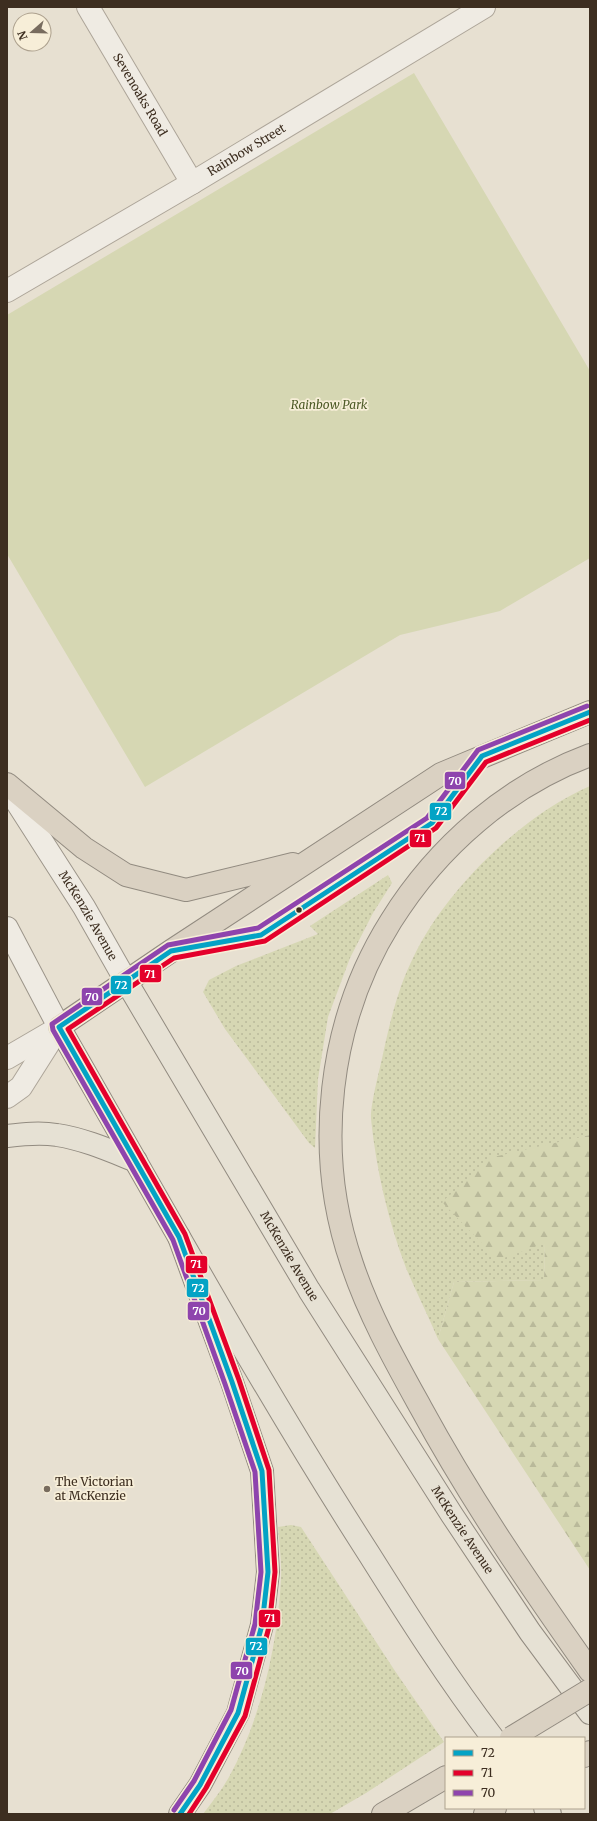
<svg xmlns="http://www.w3.org/2000/svg" width="597" height="1821" font-family="Merriweather,serif">
  <style>
    .grass { fill: url(#grass-dots) }
    .forest { fill: url(#forest-firs) }
    .green { fill: #d6d7b3 }
    .lines { fill: none; stroke-linecap: round; stroke-linejoin: round }
    .minor-casing { stroke: #ada599; stroke-width: 24 }
    .secondary-casing { stroke: #9c958a; stroke-width: 24 }
    .primary-casing { stroke: #928b80; stroke-width: 24 }
    .motorway-casing { stroke: #928b80; stroke-width: 24 }
    .minor { stroke: #efebe3; stroke-width: 22 }
    .secondary { stroke: #efebe3; stroke-width: 22 }
    .primary { stroke: #e6e1d4; stroke-width: 22 }
    .motorway { stroke: #dad1c2; stroke-width: 22 }
    .motorway-bridge-casing { stroke: #928b80; stroke-width: 24; stroke-linecap: butt }
    .motorway-bridge { stroke: #dad1c2; stroke-width: 22 }
    .bus-1-casing { stroke: #f7eed8; stroke-width: 8 }
    .bus-2-casing { stroke: #f7eed8; stroke-width: 8 }
    .bus-3-casing { stroke: #f7eed8; stroke-width: 8 }
    .bus-1 { stroke: #03a3c5; stroke-width: 5 }
    .bus-2 { stroke: #e4002b; stroke-width: 5 }
    .bus-3 { stroke: #8e44ad; stroke-width: 5 }
    .bus-dot { fill: #3d2e20; stroke: #f7eed8; stroke-width: 1.5 }
    .poi-dot { fill: #786c5e; stroke: #f7eed8; stroke-width: 1.5 }
    .labels { text-anchor: middle; stroke-width: 3.5; stroke-linejoin: round; paint-order: stroke }
    .street-label { font-size: 12px; fill: #3d2e20; stroke: #f7eed8 }
    .park-label { font-size: 12px; font-style: italic; fill: #4d5a26; stroke: #f7eed8 }
    .poi-label { font-size: 12px; fill: #3d2e20; stroke: #f7eed8; text-anchor: start }
    .line-badge { stroke: #f7eed8; stroke-width: 1.5 }
    .badge-label { font-size: 11px; text-anchor: middle; font-weight: bold; fill: #fff }
  </style>
  <defs>
    <pattern id="grass-dots" width="8" height="8" patternUnits="userSpaceOnUse"><rect width="8" height="8" fill="#d6d7b3"/><path d="M2 2h.1M6 6h.1" fill="none" stroke="#b9b99a" stroke-width="1.8" stroke-linecap="round"/></pattern>
    <pattern id="forest-firs" width="22" height="20" patternUnits="userSpaceOnUse"><rect width="22" height="20" fill="#d6d7b3"/><path d="M5 1l3.5 6h-7zM16 11l3.5 6h-7z" fill="#b9b99a"/></pattern>
  </defs>
  <rect width="100%" height="100%" fill="#e7e0d1"/>
  <!-- grass -->
  <path class="grass" d="M 590,786 L 590,1135 L 575,1139 L 545,1243 L 544,1280 L 454,1282 L 438,1339 C 428,1315 416,1292 406,1268 C 388,1221 376,1168 371,1119 C 370,1105 380,1069 383,1054 C 390,1022 398,988 413,958 C 445,890 521,816 590,786 Z
    M 388,875 L 392,883 L 373,913 L 350,958 L 328,1017 L 318,1079 L 315,1148 L 309,1143 L 225,1029 L 203,992 L 209,980 L 236,966 L 318,934 L 310,926 Z
    M 291,1525 L 301,1527 L 395,1671 L 444,1742 L 366,1793 L 330,1814 L 203,1814 C 212,1802 222,1790 229,1777 C 261,1719 278,1644 281,1578 C 282,1561 279,1544 278,1527 Z"/>
  <!-- forest -->
  <path class="forest" d="M 590,1135 L 590,1570 L 438,1339 L 454,1282 L 544,1280 L 545,1243 L 498,1260 L 442,1202 L 493,1157 Z"/>
  <!-- green -->
  <path class="green" d="M 414,73 L 590,371 L 590,558 L 500,611 L 400,635 L 145,787 L 7,554 L 7,315 Z"/>
  <g class="lines">
    <!-- minor casing -->
    <g class="minor-casing">
      <g id="minor">
        <path id="s1" d="M 88,7 L 192,183"/>
        <path id="s2" d="M 7,291 L 192,183 L 484,7"/>
        <path d="M 7,1058 L 55,1030"/>
        <path d="M 7,1097 L 21,1087 L 59,1027"/>
      </g>
    </g>
    <!-- secondary casing -->
    <g class="secondary-casing">
      <g id="secondary">
        <path id="s3" d="M 7,787 L 84,907 L 126,981"/>
        <path d="M 7,928 L 59,1027"/>
      </g>
    </g>
    <!-- primary casing -->
    <g class="primary-casing">
      <g id="primary">
        <path id="s4" d="M 126,981 L 309,1290 L 452,1515 L 530,1632 L 590,1713"/>
        <path d="M 59,1027 C 161,1204 259,1383 369,1554 C 408,1616 448,1679 493,1738"/>
        <path d="M 7,1136 C 23,1134 40,1132 57,1135 C 84,1139 111,1151 136,1161"/>
        <path d="M 545,1808 L 550,1814"/>
      </g>
    </g>
    <!-- motorway casing -->
    <g class="motorway-casing">
      <path id="motorway" d="M 590,755 C 507,786 438,846 391,921 C 328,1021 313,1152 352,1264 C 369,1315 395,1361 421,1408 C 471,1500 530,1586 590,1671
        M 7,784 L 84,848 L 126,875 L 186,890 L 293,864
        M 59,1027 L 171,951 L 441,774 L 590,712
        M 179,1237 L 232,1382 L 262,1471 L 268,1572 L 262,1625 L 238,1713 L 200,1785 L 180,1814
        M 584,1756 L 590,1752
        M 383,1814 L 446,1777
        M 485,1814 L 495,1808"/>
    </g>
    <!-- minor -->
    <use href="#minor" class="minor"/>
    <!-- secondary -->
    <use href="#secondary" class="secondary"/>
    <!-- primary -->
    <use href="#primary" class="primary"/>
    <!-- motorway -->
    <use href="#motorway" class="motorway"/>
    <!-- motorway-bridge casing -->
    <g class="motorway-bridge-casing">
      <path id="motorway-bridge" d="M 511,1738 L 590,1690"/>
    </g>
    <!-- motorway-bridge -->
    <use href="#motorway-bridge" class="motorway-bridge"/>
    <!-- bus-1 casing -->
    <g class="bus-1-casing">
      <path id="bus-1" d="M 180,1814 L 200,1785 L 238,1713 L 262,1625 L 268,1572 L 262,1471 L 232,1382 L 179,1237 L 59,1027 L 171,951 L 261,935 L 432,823 L 482,756 L 590,712"/>
    </g>
    <!-- bus-2 casing -->
    <g class="bus-2-casing">
      <path id="bus-2" d="M 189,1814 L 206,1788 L 245,1716 L 269,1627 L 275,1572 L 269,1470 L 239,1380 L 185,1234 L 68,1029 L 174,958 L 265,941 L 436,828 L 486,762 L 590,720"/>
    </g>
    <!-- bus-3 casing -->
    <g class="bus-3-casing">
      <path id="bus-3" d="M 174,1810 L 194,1781 L 231,1710 L 255,1624 L 261,1572 L 255,1472 L 225,1384 L 173,1240 L 53,1030 L 52,1024 L 168,945 L 258,928 L 427,818 L 478,750 L 587,706"/>
    </g>
    <!-- bus-1 -->
    <use href="#bus-1" class="bus-1"/>
    <!-- bus-2 -->
    <use href="#bus-2" class="bus-2"/>
    <!-- bus-3 -->
    <use href="#bus-3" class="bus-3"/>
  </g>
  <!-- markers -->
  <circle class="bus-dot" cx="299" cy="910" r="3.5"/>
  <circle class="poi-dot" cx="47" cy="1489" r="4"/>
  <g class="labels">
    <!-- street labels -->
    <g class="street-label">
      <text dy="4" stroke="none"><textPath href="#s1" startOffset="102">Sevenoaks Road</textPath></text>
      <text dy="4" stroke="none"><textPath href="#s2" startOffset="278">Rainbow Street</textPath></text>
      <text dy="4" stroke="none"><textPath href="#s3" startOffset="152">McKenzie Avenue</textPath></text>
      <text dy="4" stroke="none"><textPath href="#s4" startOffset="320">McKenzie Avenue</textPath></text>
      <text dy="4" stroke="none"><textPath href="#s4" startOffset="644">McKenzie Avenue</textPath></text>
    </g>
    <!-- park labels -->
    <g class="park-label">
      <text x="329" y="409">Rainbow Park</text>
    </g>
    <!-- poi labels -->
    <g class="poi-label">
      <text x="55" y="1486">The Victorian<tspan x="55" dy="14">at McKenzie</tspan></text>
    </g>
  </g>
  <g class="line-badge">
    <rect x="444" y="771" width="22" height="19" rx="4" fill="#8e44ad"/>
    <rect x="429" y="802" width="23" height="19" rx="4" fill="#03a3c5"/>
    <rect x="409" y="829" width="23" height="19" rx="4" fill="#e4002b"/>
    <rect x="139" y="964" width="23" height="19" rx="4" fill="#e4002b"/>
    <rect x="110" y="975" width="22" height="20" rx="4" fill="#03a3c5"/>
    <rect x="81" y="987" width="22" height="19" rx="4" fill="#8e44ad"/>
    <rect x="185" y="1255" width="23" height="19" rx="4" fill="#e4002b"/>
    <rect x="186" y="1278" width="23" height="20" rx="4" fill="#03a3c5"/>
    <rect x="187" y="1301" width="23" height="20" rx="4" fill="#8e44ad"/>
    <rect x="258" y="1609" width="23" height="19" rx="4" fill="#e4002b"/>
    <rect x="245" y="1637" width="23" height="19" rx="4" fill="#03a3c5"/>
    <rect x="230" y="1661" width="23" height="19" rx="4" fill="#8e44ad"/>
  </g>
  <g class="badge-label">
    <text x="455" y="785">70</text>
    <text x="441" y="815">72</text>
    <text x="420" y="842">71</text>
    <text x="150" y="978">71</text>
    <text x="121" y="989">72</text>
    <text x="92" y="1001">70</text>
    <text x="196" y="1268">71</text>
    <text x="198" y="1292">72</text>
    <text x="199" y="1315">70</text>
    <text x="270" y="1622">71</text>
    <text x="256" y="1650">72</text>
    <text x="242" y="1675">70</text>
  </g>
  <!-- border -->
  <rect width="597" height="1821" fill="none" stroke="#3d2e20" stroke-width="16"/>
  <!-- legend -->
  <rect x="445" y="1737" width="140" height="72" fill="#f7eed8" stroke="#ada18e"/>
  <rect x="453" y="1750" width="20" height="6" fill="#03a3c5" stroke="#ada18e"/>
  <text x="481" y="1757" font-size="12" fill="#3d2e20">72</text>
  <rect x="453" y="1770" width="20" height="6" fill="#e4002b" stroke="#ada18e"/>
  <text x="481" y="1777" font-size="12" fill="#3d2e20">71</text>
  <rect x="453" y="1790" width="20" height="6" fill="#8e44ad" stroke="#ada18e"/>
  <text x="481" y="1797" font-size="12" fill="#3d2e20">70</text>
  <!-- north arrow -->
  <g transform="translate(32 32) rotate(250)"><circle r="19" fill="#f7eed8" stroke="#ada18e"/>
  <path d="M0-3L7 15L0 10L-7 15Z" fill="#786c5e"/>
  <text y="-6" font-size="11" font-weight="bold" text-anchor="middle" fill="#3d2e20">N</text>
  </g>
</svg>
